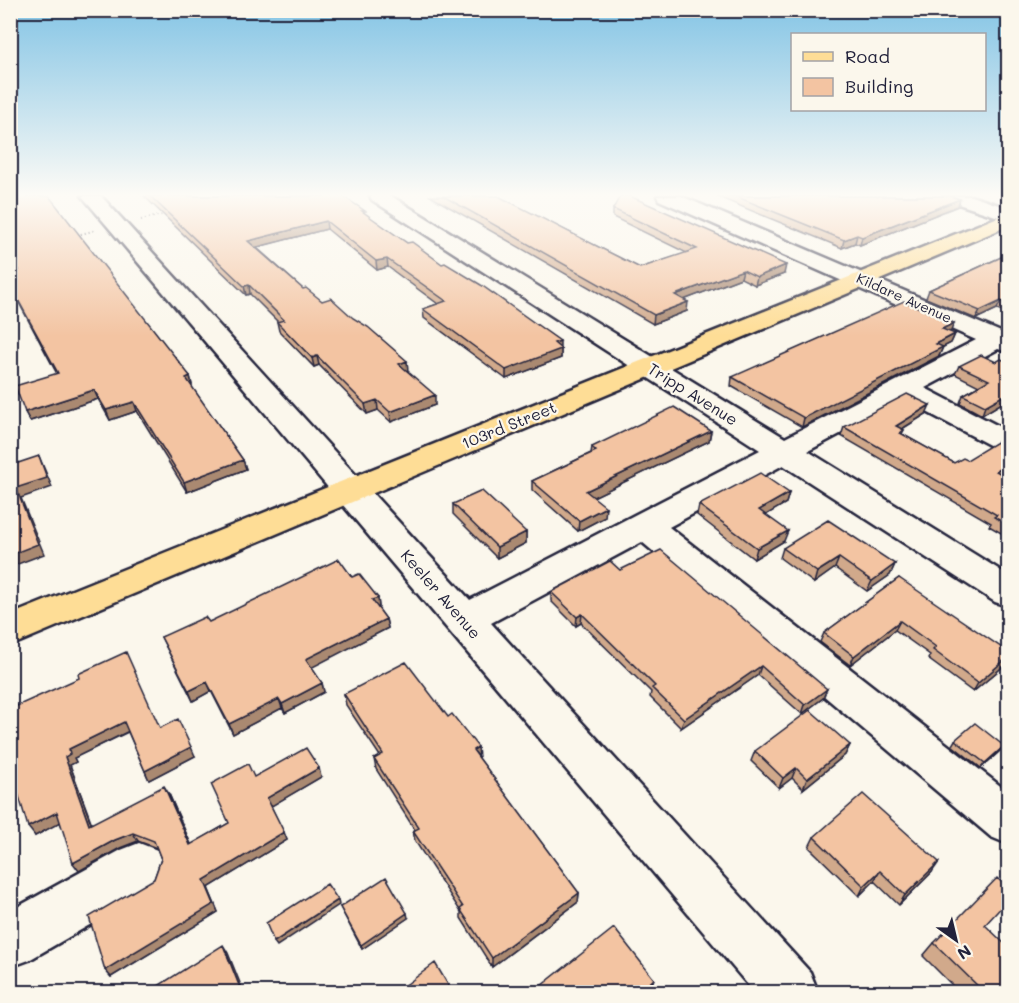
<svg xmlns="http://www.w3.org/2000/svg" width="1019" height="1003" font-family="Mali,sans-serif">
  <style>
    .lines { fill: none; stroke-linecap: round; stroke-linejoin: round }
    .minor-casing { stroke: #22223b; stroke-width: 5 }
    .major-casing { stroke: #22223b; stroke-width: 5 }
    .path { stroke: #22223b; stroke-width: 2; stroke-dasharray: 1 3; stroke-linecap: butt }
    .minor { fill: #fbf7ec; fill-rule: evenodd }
    .major { fill: #fedd96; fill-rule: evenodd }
    .wall { fill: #d1a98b; stroke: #22223b; stroke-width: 1.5 }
    .shaded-wall { fill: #aa8971; stroke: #22223b; stroke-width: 1.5 }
    .building { fill: #f3c4a2; stroke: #22223b; stroke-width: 1.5 }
    .labels { text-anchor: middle; stroke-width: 4.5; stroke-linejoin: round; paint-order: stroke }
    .far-street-label { font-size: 14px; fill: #22223b; stroke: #fbf7ec }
    .street-label { font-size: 16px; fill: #22223b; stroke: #fbf7ec }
  </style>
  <rect width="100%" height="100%" fill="#fbf7ec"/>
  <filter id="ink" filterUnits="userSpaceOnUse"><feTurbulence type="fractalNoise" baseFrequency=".0167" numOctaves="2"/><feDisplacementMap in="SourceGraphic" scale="12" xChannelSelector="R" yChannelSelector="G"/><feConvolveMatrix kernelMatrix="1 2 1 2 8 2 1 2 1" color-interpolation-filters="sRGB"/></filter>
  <g filter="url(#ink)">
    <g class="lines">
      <!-- minor casing -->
      <g class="minor-casing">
        <path id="minor" d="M 82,196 L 101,196 L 470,600 L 760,450 L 372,200 L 370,196 L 391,196 L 785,438 L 976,340 L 659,200 L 657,196 L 681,196 L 1008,335 L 1008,352 L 998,349 L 925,388 L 1008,431 L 1008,452 L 997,449 L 904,400 L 808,451 L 1008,575 L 1008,606 L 995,602 L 783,465 L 669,527 L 1008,792 L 1008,844 L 991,837 L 642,542 L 491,623 L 810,972 L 818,992 L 754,992 Z
          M 944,196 L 971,196 L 1008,208 L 1008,220 L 946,200 Z
          M 139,843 L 157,850 L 164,868 L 157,886 L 29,960 L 10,967 L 10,911 L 121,850 Z"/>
      </g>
      <!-- major casing -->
      <g class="major-casing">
        <path id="major" d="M 1008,213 L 1008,226 L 10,646 L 10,615 Z"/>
      </g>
      <!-- path -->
      <path class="path" d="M 141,220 L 166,214
        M 77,235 L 96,230"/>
      <!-- minor -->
      <use href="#minor" class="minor"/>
      <!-- major -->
      <use href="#major" class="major"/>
    </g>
    <!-- wall -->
    <path class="wall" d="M 10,196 L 190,376 L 192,385 L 191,386 L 243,460 L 246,469 L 187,492 L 137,411 L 110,420 L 98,399 L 30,421 L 25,412 L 57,374 L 10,286 L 10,272 L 18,271 L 10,258 Z
      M 144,196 L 343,196 L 365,214 L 561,349 L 561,358 L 506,379 L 424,318 L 423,309 L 438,304 L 388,267 L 377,270 L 327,229 L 256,247 L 303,289 L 322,301 L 408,371 L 407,371 L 435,405 L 391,422 L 378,410 L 367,414 L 319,365 L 314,367 L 279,331 L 277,322 L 278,322 L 250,294 L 246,295 Z
      M 430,196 L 498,196 L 640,268 L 687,253 L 613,217 L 613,209 L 784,274 L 755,285 L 741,278 L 683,300 L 687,311 L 653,324 Z
      M 716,196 L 950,196 L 960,199 L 958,206 L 860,245 L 855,243 L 842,248 Z
      M 1008,254 L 1008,313 L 997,309 L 976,319 L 926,298 L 929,290 Z
      M 951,331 L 949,332 L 955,334 L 951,343 L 943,347 L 939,356 L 802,427 L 731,386 L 732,377 Z
      M 996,362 L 1008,362 L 1008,406 L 1002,403 L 982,415 L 960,403 L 963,395 L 979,386 L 955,374 L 959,366 Z
      M 926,414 L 902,429 L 904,430 L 902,434 L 954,463 L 967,460 L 1008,469 L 1001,474 L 1008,478 L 1008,537 L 989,526 L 991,523 L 841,436 L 844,427 Z
      M 711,431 L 709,441 L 593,497 L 605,517 L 578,531 L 532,490 L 532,481 L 591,453 L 592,447 Z
      M 789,493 L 786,503 L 765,515 L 784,541 L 754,559 L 697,515 L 699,505 Z
      M 453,504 L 526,532 L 526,543 L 497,558 L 453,514 Z
      M 783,548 L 895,564 L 890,575 L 867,591 L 835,568 L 814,583 L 780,558 Z
      M 620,570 L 823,698 L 802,714 L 758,675 L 681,728 L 650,697 L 651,692 L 581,623 L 576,626 L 551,601 L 551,592 Z
      M 352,577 L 378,598 L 379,607 L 378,608 L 386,619 L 388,628 L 311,667 L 322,683 L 324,692 L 285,713 L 282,708 L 233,734 L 211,691 L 193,701 L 161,637 Z
      M 899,578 L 1006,664 L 973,692 L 928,659 L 930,655 L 895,630 L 850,665 L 820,642 L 824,633 Z
      M 344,694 L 479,758 L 579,893 L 578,902 L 492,967 L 461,918 L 461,912 L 415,841 L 413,831 L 415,830 L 376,769 L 374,759 L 380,756 L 346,705 Z
      M 10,709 L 160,728 L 195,756 L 149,780 L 145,771 L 128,732 L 74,758 L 76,762 L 70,765 L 92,824 L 169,794 L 191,845 L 229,823 L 254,777 L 321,777 L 271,806 L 287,840 L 208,888 L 218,912 L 111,977 L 105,970 L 154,879 L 161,859 L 157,848 L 138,841 L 120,848 L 79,871 L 60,822 L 35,836 Z
      M 955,740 L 1000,751 L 981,768 L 952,745 Z
      M 850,745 L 845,755 L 803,789 L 792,778 L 779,788 L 751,761 L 755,751 Z
      M 814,837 L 932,872 L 899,905 L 874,881 L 859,896 L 809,847 Z
      M 340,907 L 408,918 L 362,949 L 342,911 Z
      M 985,925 L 1008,993 L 960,993 L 923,956 L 934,943 Z"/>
    <!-- shaded-wall -->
    <path class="shaded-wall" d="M 960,199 L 958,206 L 860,245 L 862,237 Z
      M 326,221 L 327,229 L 250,249 L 248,241 Z
      M 857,235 L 855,243 L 842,248 L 844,240 Z
      M 387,259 L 388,267 L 377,270 L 376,261 Z
      M 786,265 L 784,274 L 755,285 L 757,277 Z
      M 743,270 L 741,278 L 673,304 L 675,295 Z
      M 249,285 L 250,294 L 246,295 L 244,286 Z
      M 1001,301 L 997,309 L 976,319 L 980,311 Z
      M 688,302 L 687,311 L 653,324 L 654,315 Z
      M 954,323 L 951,331 L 939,337 L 942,329 Z
      M 955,334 L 951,343 L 943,347 L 939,356 L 802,427 L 804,418 L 936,344 Z
      M 560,341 L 560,349 L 561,349 L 561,358 L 506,379 L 506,370 L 554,343 Z
      M 317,356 L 319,365 L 314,367 L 312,358 Z
      M 407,361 L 408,371 L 400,373 L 399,364 Z
      M 190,376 L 192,385 L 188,387 L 186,378 Z
      M 94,390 L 98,399 L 30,421 L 25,412 Z
      M 1006,394 L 1002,403 L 982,415 L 985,406 Z
      M 435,395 L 435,405 L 391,422 L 390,412 Z
      M 377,400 L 378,410 L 367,414 L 365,404 Z
      M 134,402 L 137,411 L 110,420 L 106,410 Z
      M 930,405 L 926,414 L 892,435 L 896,426 Z
      M 711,431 L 709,441 L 585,501 L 586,491 Z
      M 39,456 L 52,487 L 21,498 L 44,554 L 10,567 L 10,555 L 16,488 Z
      M 243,460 L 246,469 L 187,492 L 184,482 Z
      M 1008,463 L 1008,469 L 991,481 L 996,471 Z
      M 789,493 L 786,503 L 756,521 L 759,510 Z
      M 606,507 L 605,517 L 578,531 L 579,521 Z
      M 788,531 L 784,541 L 754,559 L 757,548 Z
      M 526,532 L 526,543 L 497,558 L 497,547 Z
      M 839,558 L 835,568 L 814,583 L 817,572 Z
      M 895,564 L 890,575 L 867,591 L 872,581 Z
      M 378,598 L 379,607 L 374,610 L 372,600 Z
      M 582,614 L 581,623 L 576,626 L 577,617 Z
      M 386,619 L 388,628 L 309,669 L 306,659 Z
      M 900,621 L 895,630 L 850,665 L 854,656 Z
      M 1008,657 L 1008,659 L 1006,664 L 973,692 L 978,683 Z
      M 761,666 L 758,675 L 681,728 L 684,719 Z
      M 207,682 L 211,691 L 193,701 L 189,691 Z
      M 322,683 L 324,692 L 285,713 L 282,704 Z
      M 827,689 L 823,698 L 802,714 L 805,705 Z
      M 279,699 L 282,708 L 233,734 L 229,724 Z
      M 124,722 L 129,731 L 74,758 L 76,762 L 70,765 L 95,834 L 89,825 L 65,757 L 69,749 Z
      M 850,745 L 845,755 L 803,789 L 807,779 Z
      M 1004,746 L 1000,751 L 981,768 L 985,763 Z
      M 191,747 L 195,756 L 149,780 L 145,771 Z
      M 478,747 L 479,757 L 473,750 Z
      M 319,768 L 321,777 L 270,807 L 267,798 Z
      M 796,768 L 792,778 L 779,788 L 783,778 Z
      M 164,786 L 169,794 L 195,853 L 190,845 Z
      M 57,812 L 63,821 L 35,836 L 28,827 Z
      M 284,832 L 287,840 L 208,888 L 218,912 L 111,977 L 105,970 L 204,880 Z
      M 133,833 L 138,841 L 120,848 L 79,871 L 73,863 L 115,840 Z
      M 939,862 L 932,872 L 899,905 L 905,895 Z
      M 880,871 L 874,881 L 859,896 L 864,886 Z
      M 579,893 L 578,902 L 492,967 L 492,958 Z
      M 338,900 L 339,905 L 277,946 L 274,942 Z
      M 407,913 L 408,918 L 362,949 L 361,945 Z
      M 223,945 L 228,953 L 244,993 L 242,993 Z
      M 654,979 L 651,987 L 645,993 L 638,993 Z"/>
    <!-- building -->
    <path class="building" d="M 10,196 L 49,196 L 190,376 L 186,378 L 243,460 L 184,482 L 134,402 L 106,410 L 94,390 L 25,412 L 15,386 L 58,373 L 10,285 L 10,272 L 19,270 L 10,255 Z
      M 150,196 L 343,196 L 365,211 L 362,211 L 407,243 L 412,242 L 442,264 L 445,263 L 481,285 L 560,341 L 554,343 L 561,349 L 506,370 L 423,309 L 446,301 L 387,259 L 376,261 L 326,221 L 248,241 L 303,289 L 306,288 L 322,301 L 331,298 L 353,318 L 368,327 L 407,361 L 399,364 L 435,395 L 390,412 L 377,400 L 365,404 L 317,356 L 312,358 L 277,322 L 284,320 L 249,285 L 244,286 Z
      M 443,196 L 498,196 L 640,268 L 697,249 L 613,209 L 620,196 L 630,196 L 786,265 L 757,277 L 743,270 L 675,295 L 688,302 L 654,315 Z
      M 735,196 L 950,196 L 960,199 L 862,237 L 857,235 L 844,240 Z
      M 1008,254 L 1008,304 L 1001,301 L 980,311 L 929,290 Z
      M 904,301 L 954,323 L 942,329 L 955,334 L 936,344 L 943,347 L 804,418 L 732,377 Z
      M 981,355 L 996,362 L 1001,359 L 1008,362 L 1008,395 L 1006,394 L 985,406 L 963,395 L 989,380 L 959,366 Z
      M 907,394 L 930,405 L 896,426 L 904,430 L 900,433 L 954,463 L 963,458 L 967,460 L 998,441 L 1008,444 L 1008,463 L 996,471 L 1008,478 L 1008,525 L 994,517 L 997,515 L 844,427 Z
      M 674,407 L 711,431 L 586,491 L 606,507 L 579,521 L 532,481 L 596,451 L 592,447 Z
      M 39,456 L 47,478 L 16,488 L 38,544 L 10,555 L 10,462 L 12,465 Z
      M 760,473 L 789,493 L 759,510 L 788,531 L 757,548 L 699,505 Z
      M 482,491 L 526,532 L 497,547 L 453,504 Z
      M 828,520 L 895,564 L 872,581 L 839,558 L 817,572 L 783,548 Z
      M 661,550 L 827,689 L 805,705 L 761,666 L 684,719 L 652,688 L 655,686 L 582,614 L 577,617 L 551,592 L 610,561 L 620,570 Z
      M 339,559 L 352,577 L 359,574 L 378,598 L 372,600 L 386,619 L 306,659 L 322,683 L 282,704 L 279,699 L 229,724 L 207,682 L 189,691 L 161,637 L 205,617 L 209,622 Z
      M 899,578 L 1008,652 L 1008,657 L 978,683 L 933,650 L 936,647 L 900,621 L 854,656 L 824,633 Z
      M 126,652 L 160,728 L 178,719 L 191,747 L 145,771 L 124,722 L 69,749 L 70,754 L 65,757 L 89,825 L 164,786 L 190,845 L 229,823 L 211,784 L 248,764 L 254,777 L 306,748 L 319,768 L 267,798 L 284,832 L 204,880 L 214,904 L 105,970 L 89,917 L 154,879 L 161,859 L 154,841 L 133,833 L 115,840 L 73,863 L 57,812 L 28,827 L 10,766 L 10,709 L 79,678 L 78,674 Z
      M 406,662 L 448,717 L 452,714 L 478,747 L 473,750 L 579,893 L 492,958 L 460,909 L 463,907 L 413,831 L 419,828 L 374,759 L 383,754 L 344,694 Z
      M 810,710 L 850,745 L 807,779 L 796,768 L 783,778 L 755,751 Z
      M 975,723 L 1004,746 L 985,763 L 955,740 Z
      M 863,794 L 939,862 L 905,895 L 880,871 L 864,886 L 814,837 Z
      M 386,877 L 407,913 L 361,945 L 340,907 Z
      M 997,878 L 1008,888 L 1008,900 L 985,925 L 1008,947 L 1008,993 L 985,993 L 934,943 Z
      M 327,884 L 338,900 L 274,942 L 266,923 Z
      M 614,928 L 654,979 L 638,993 L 545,993 L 541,986 Z
      M 223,945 L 242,993 L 147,993 Z
      M 435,963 L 453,993 L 395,993 Z"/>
  </g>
  <!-- sky -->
  <linearGradient id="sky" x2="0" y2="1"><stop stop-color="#83c4e5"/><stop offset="0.58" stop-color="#fdfbf6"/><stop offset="1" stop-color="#fdfbf6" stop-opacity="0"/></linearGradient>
  <rect width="1019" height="336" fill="url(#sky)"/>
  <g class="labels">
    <!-- far-street labels -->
    <g class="far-street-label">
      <text transform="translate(904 298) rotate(24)" y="5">Kildare Avenue</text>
    </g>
    <!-- street labels -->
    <g class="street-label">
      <text transform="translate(693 394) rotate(32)" y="6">Tripp Avenue</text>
      <text transform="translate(509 425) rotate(-22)" y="6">103rd Street</text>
      <text transform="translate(441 594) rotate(49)" y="6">Keeler Avenue</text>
    </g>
  </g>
  <!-- margin -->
  <rect width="1019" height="1003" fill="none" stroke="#fbf7ec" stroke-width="36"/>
  <rect x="18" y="18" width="983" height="967" fill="none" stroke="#22223b" stroke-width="2" filter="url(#ink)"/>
  <!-- legend -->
  <rect x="791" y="33" width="195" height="78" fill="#fbf7ec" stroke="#a4a2a5" stroke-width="1.5"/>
  <rect x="803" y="52" width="30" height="9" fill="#fedd96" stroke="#a4a2a5" stroke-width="1.5"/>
  <text x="845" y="63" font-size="18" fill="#22223b">Road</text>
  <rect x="803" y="78" width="30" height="18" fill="#f3c4a2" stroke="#a4a2a5" stroke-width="1.5"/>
  <text x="845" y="93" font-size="18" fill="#22223b">Building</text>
  <!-- north arrow -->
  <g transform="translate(956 940) rotate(146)" stroke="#fbf7ec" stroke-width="4.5" paint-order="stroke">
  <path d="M0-4.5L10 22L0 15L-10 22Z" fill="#22223b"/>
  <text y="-9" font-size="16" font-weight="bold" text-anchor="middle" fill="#22223b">N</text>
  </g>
</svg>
